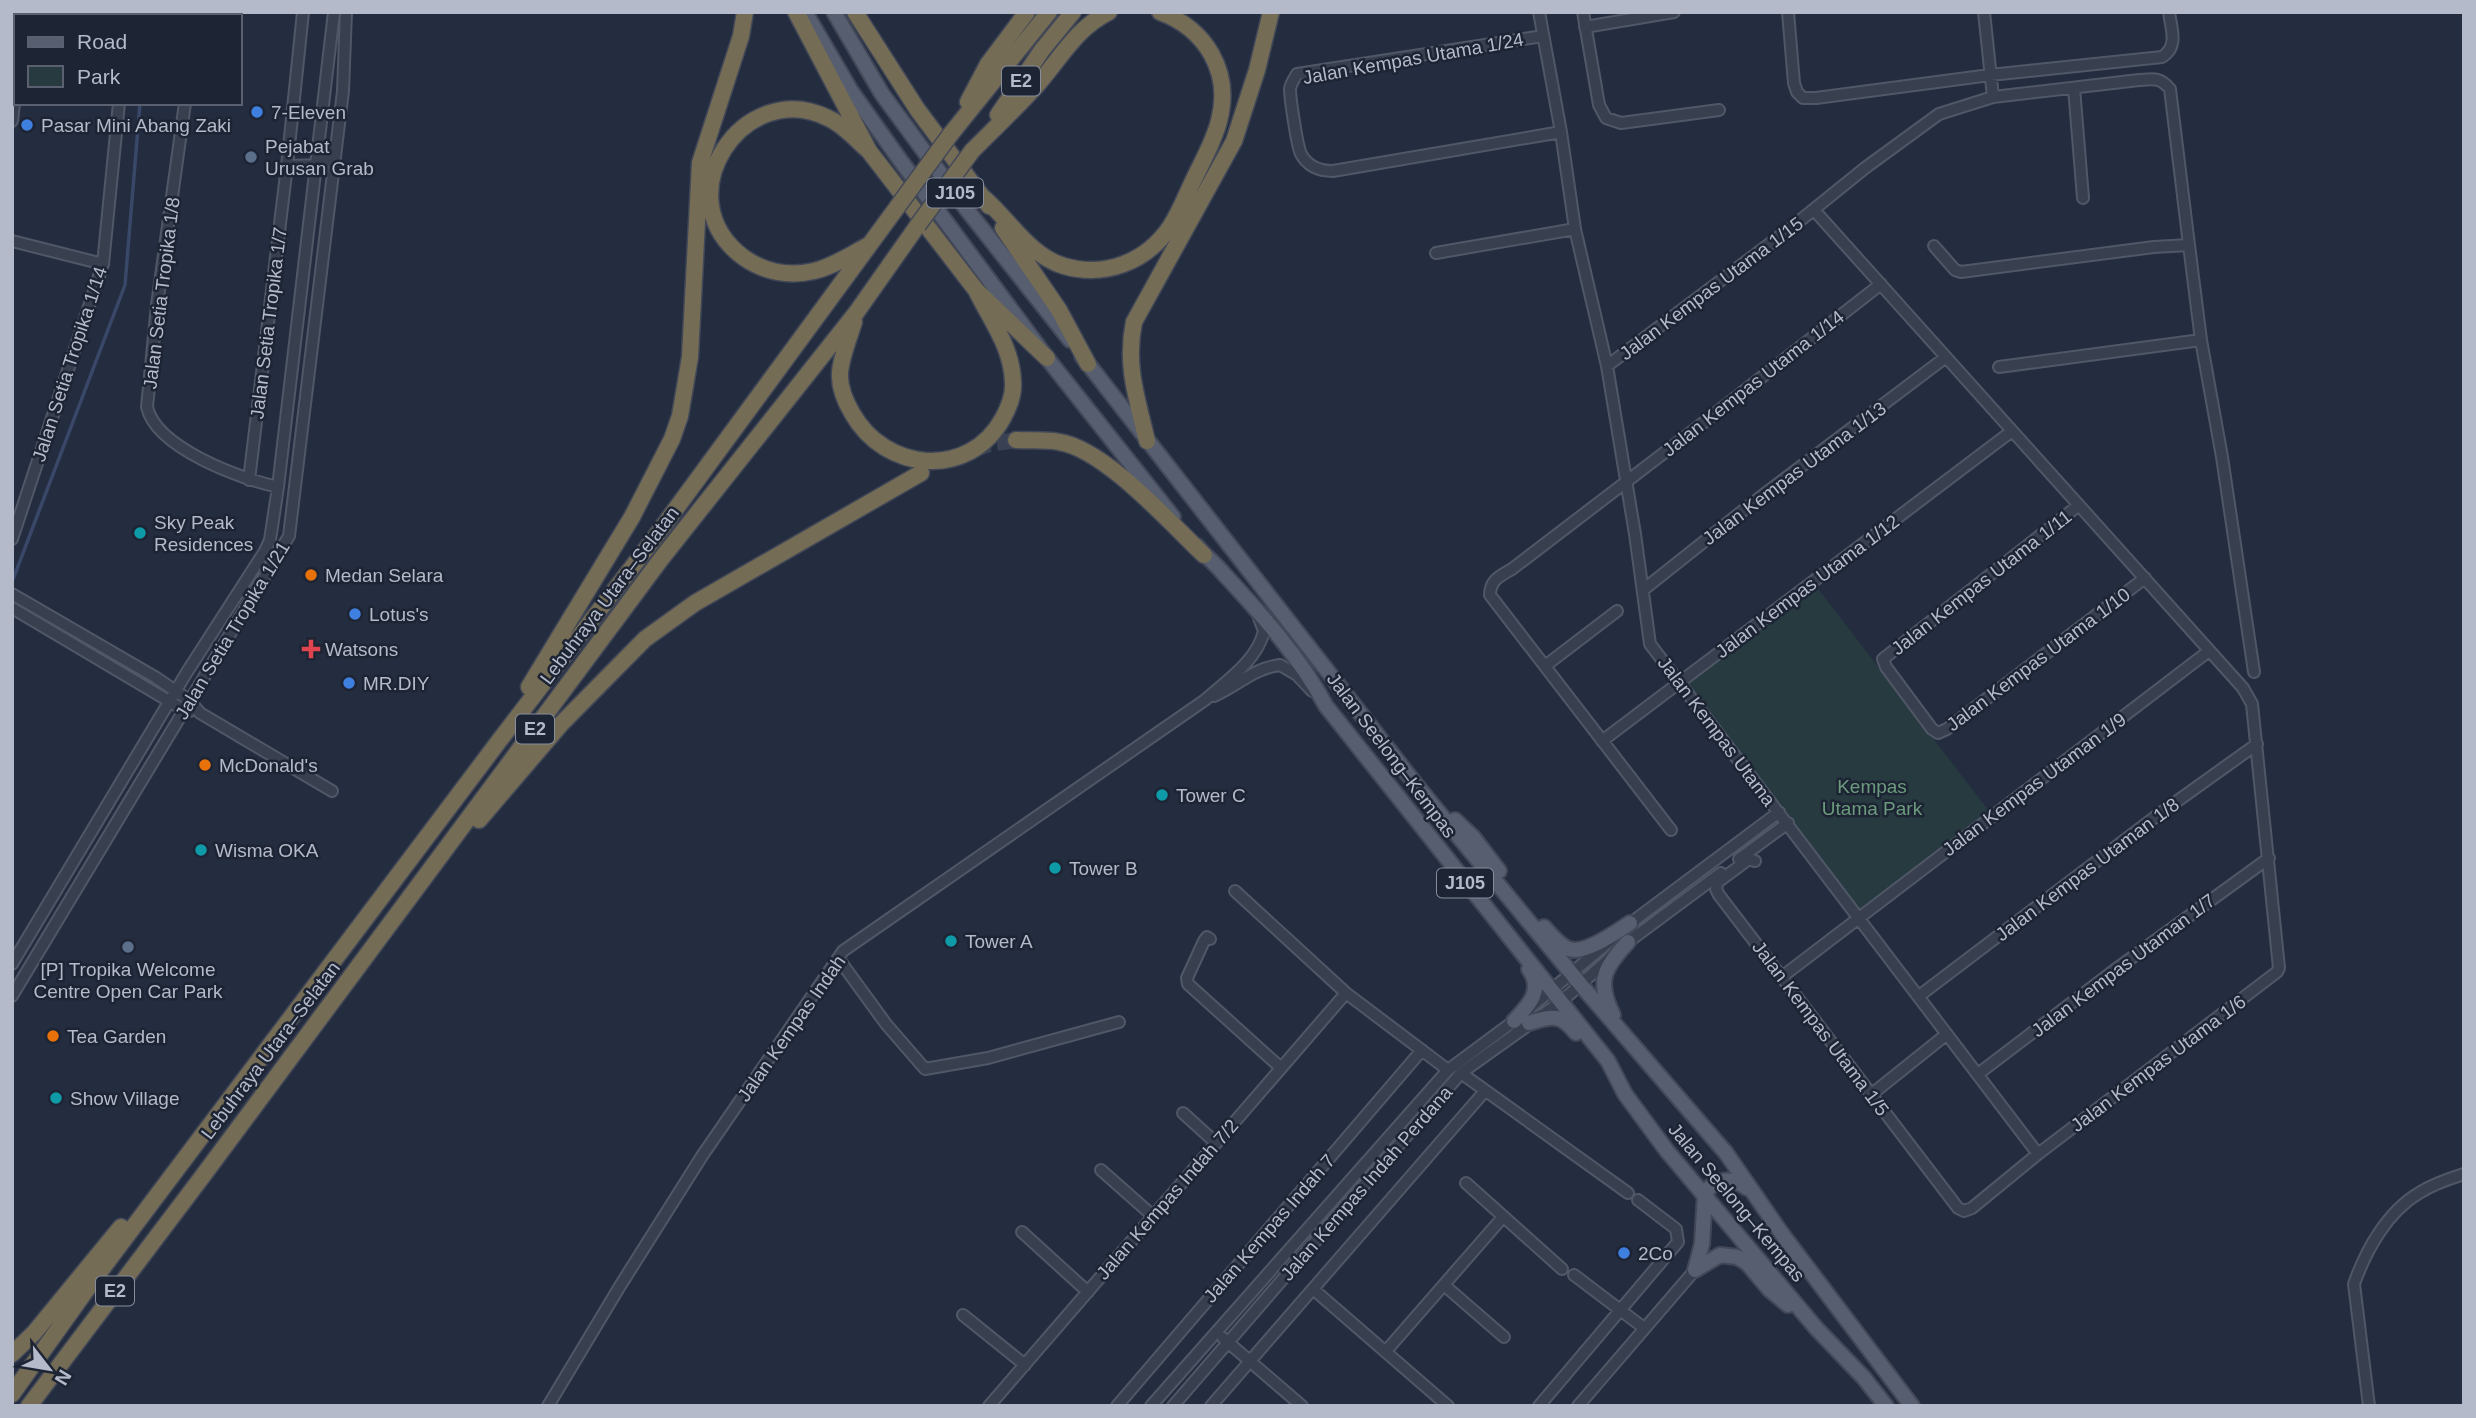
<svg xmlns="http://www.w3.org/2000/svg" width="2476" height="1418" font-family="Arial,sans-serif">
  <style>
    .green { fill: #263a40 }
    .lines { fill: none; stroke-linecap: round; stroke-linejoin: round }
    .stream { stroke: #394868; stroke-width: 3.5 }
    .highway-tunnel { stroke: #3a4154; stroke-width: 16; stroke-dasharray: 16 8; stroke-linecap: butt }
    .minor-casing { stroke: #505767; stroke-width: 14 }
    .major-casing { stroke: #424858; stroke-width: 18 }
    .highway-casing { stroke: #404757; stroke-width: 19 }
    .minor { stroke: #383f4f; stroke-width: 10 }
    .major { stroke: #565e6f; stroke-width: 14 }
    .highway { stroke: #756c55; stroke-width: 16 }
    .highway-bridge-casing { stroke: #404757; stroke-width: 19; stroke-linecap: butt }
    .highway-bridge { stroke: #756c55; stroke-width: 16 }
    .shop-dot { fill: #3f7fe0; stroke: #1d2434; stroke-width: 2.5 }
    .service-dot { fill: #5c6f8a; stroke: #1d2434; stroke-width: 2.5 }
    .culture-dot { fill: #0f9aa8; stroke: #1d2434; stroke-width: 2.5 }
    .food-dot { fill: #e8710a; stroke: #1d2434; stroke-width: 2.5 }
    .health-dot { fill: #e0444e; stroke: #1d2434; stroke-width: 2.5 }
    .labels { text-anchor: middle; stroke-width: 5; stroke-linejoin: round; paint-order: stroke }
    .shield { fill: #1d2434; stroke: #878d9d; stroke-width: 2 }
    .shield-label { font-size: 18px; font-weight: bold; fill: #b5baca }
    .street-label { font-size: 19px; fill: #b5baca; stroke: #1d2434 }
    .poi-label { font-size: 19px; fill: #b5baca; stroke: #1d2434; text-anchor: start }
    .park-label { font-size: 19px; fill: #6b9b7c; stroke: #1d2434 }
  </style>
  <rect width="100%" height="100%" fill="#242c3f"/>
  <!-- green -->
  <path class="green" d="M 1813,582 L 1992,815 L 1859,918 L 1679,682 Z"/>
  <g class="lines">
    <!-- stream -->
    <path class="stream" d="M 148,12 L 149,16
      M 12,582 L 125,285 L 140,103"/>
    <!-- highway-tunnel -->
    <path class="highway-tunnel" d="M 974,450 L 989,444 L 1016,440"/>
    <!-- minor casing -->
    <g class="minor-casing">
      <path id="minor" d="M 1539,12 L 1561,132 L 1575,229 L 1607,366 L 1635,534 L 1650,644 L 2038,1154
        M 1583,12 L 1599,105 L 1606,118 L 1621,123 L 1719,110
        M 1788,12 L 1794,83 L 1797,92 L 1803,98 L 1816,98 L 1990,75 L 2162,57 C 2179,47 2171,28 2169,12
        M 1984,12 L 1993,97
        M 23,16 L 24,12
        M 128,16 L 128,12
        M 196,16 L 196,12
        M 1585,27 L 1674,12
        M 1543,36 L 1297,74 C 1294,79 1291,83 1290,89 C 1290,98 1297,146 1301,154 C 1308,167 1320,171 1333,171 L 1561,132
        M 2074,88 L 2083,198
        M 185,103 L 157,305 L 147,407 C 156,448 241,479 278,487
        M 12,121 L 16,87
        M 287,166 L 323,165 L 332,151
        M 12,241 L 103,264
        M 1934,246 L 1955,270 L 1961,272 L 2154,247 L 2189,245 L 2201,340 L 2222,457 L 2254,672
        M 1436,253 L 1575,229
        M 1607,366 L 1792,227 L 1865,168 L 1939,114 L 1993,97 L 2139,80 C 2154,79 2160,77 2170,89 L 2189,245
        M 1999,367 L 2201,340
        M 249,480 L 287,166 L 303,12
        M 2079,505 L 1883,659 L 1886,667 L 1932,729 L 1938,733 L 1947,729 L 2145,578
        M 12,539 L 103,264 L 119,103
        M 1643,590 L 1750,505 L 1946,357
        M 12,594 L 155,677 L 189,700 L 200,713 L 332,791
        M 12,608 L 184,710 L 190,711
        M 1545,666 L 1617,611
        M 1214,696 C 1237,686 1254,668 1280,665 L 1297,675 L 1312,691
        M 1602,741 L 2012,431
        M 1671,830 L 1490,595 C 1490,580 1500,576 1512,569 L 1694,430 L 1881,284
        M 1739,859 L 1788,823
        M 1755,861 L 1749,859 L 1718,882 L 1716,889 L 1719,895 L 1958,1208 L 1964,1211 L 1972,1208 L 2038,1154 L 2277,972 L 2279,968 L 2252,704 L 2243,688 L 1814,210
        M 1235,891 L 1346,993 L 1448,1070
        M 1624,928 L 1779,812
        M 1210,939 L 1207,937 L 1204,941 L 1187,978 L 1188,984 L 1281,1068
        M 1624,945 L 1721,873
        M 838,958 L 886,1024 L 925,1069 L 988,1058 L 1119,1022
        M 12,964 L 187,672 L 265,551 L 270,540 L 278,487 L 334,12
        M 1783,976 L 2209,651
        M 12,996 L 289,536 L 343,91 L 346,12
        M 1919,996 L 2155,817 L 2257,744
        M 1461,1073 L 1628,1193
        M 1978,1074 L 2112,972 L 2269,858
        M 1872,1094 L 1947,1034
        M 1183,1113 L 1216,1143
        M 1101,1170 L 1153,1216
        M 1466,1183 L 1562,1269
        M 1022,1232 L 1088,1292
        M 1574,1275 L 1644,1328
        M 1444,1285 L 1504,1337
        M 1313,1289 L 1448,1406
        M 963,1315 L 1025,1365
        M 1223,1338 L 1302,1406
        M 1386,1351 L 1503,1217
        M 548,1406 L 620,1286 L 702,1156 L 843,951 L 1205,700 C 1226,681 1257,661 1264,631 L 1259,618
        M 989,1406 L 1346,993
        M 1117,1406 L 1422,1050
        M 1151,1406 L 1448,1070 L 1514,1021 L 1610,941
        M 1173,1406 L 1461,1073 L 1562,1001 L 1610,958
        M 1211,1406 L 1485,1091
        M 1539,1406 L 1678,1242 L 1676,1229 L 1638,1200
        M 1578,1406 L 1695,1270
        M 2369,1406 L 2354,1284 C 2366,1250 2387,1212 2419,1193 C 2433,1184 2448,1179 2464,1174"/>
    </g>
    <!-- major casing -->
    <g class="major-casing">
      <path id="major" d="M 805,12 L 851,91 L 900,160 L 1047,358 L 1173,517
        M 834,12 L 882,94 L 968,211 L 1070,340
        M 1082,356 L 1417,786 L 1581,985 L 1726,1153 L 1782,1234 L 1912,1406
        M 1197,546 C 1205,556 1215,563 1223,573 C 1261,614 1300,657 1326,706 L 1608,1061 L 1625,1094 L 1667,1151 L 1816,1328 L 1864,1378 L 1886,1406
        M 1455,820 L 1473,837 L 1499,871
        M 1544,927 C 1551,935 1560,946 1569,949 C 1585,955 1616,932 1630,923
        M 1613,1015 C 1596,981 1604,968 1628,942
        M 1514,1021 C 1529,1005 1544,990 1529,969
        M 1529,1023 C 1552,1016 1560,1013 1576,1033
        M 1695,1270 L 1720,1255 L 1737,1257 L 1747,1263 L 1769,1289 L 1788,1305
        M 1695,1270 L 1702,1244 L 1705,1193 C 1716,1178 1732,1177 1747,1188"/>
    </g>
    <!-- highway casing -->
    <g class="highway-casing">
      <path id="highway" d="M 796,12 L 869,151 L 976,290 L 1047,358
        M 855,12 L 917,109 L 989,206
        M 968,102 L 988,64 L 1027,12
        M 998,115 L 1042,50 L 1073,12
        M 950,135 L 1049,12
        M 972,151 C 994,129 1016,108 1037,85 C 1060,59 1076,28 1109,12
        M 984,198 C 1010,221 1030,256 1064,266 C 1105,278 1146,262 1170,227 C 1180,212 1186,195 1194,179 C 1203,160 1214,141 1219,121 C 1232,72 1206,29 1160,12
        M 1003,228 L 1059,310 L 1088,364
        M 867,246 C 850,255 832,267 814,271 C 789,277 764,272 743,257 C 663,197 744,76 828,118 C 844,125 856,140 869,151
        M 854,322 C 849,338 841,357 840,373 C 839,388 845,401 852,413 C 885,472 969,480 1003,418 C 1009,407 1014,394 1013,382 C 1012,347 991,321 976,290
        M 1016,440 C 1030,441 1045,439 1059,442 C 1105,449 1170,523 1204,555
        M 1147,441 C 1137,398 1125,365 1134,322 L 1234,141 L 1257,70 L 1271,12
        M 529,687 L 632,517 L 672,439 L 680,416 L 690,357 L 700,163 L 741,36 L 745,12
        M 479,820 L 561,724 L 645,639 L 695,603 L 921,473
        M 12,1354 L 34,1333 L 121,1227
        M 12,1394 L 92,1282 L 499,741 L 653,540 L 898,206
        M 29,1406 L 202,1177 L 661,559 L 856,313 L 918,225"/>
    </g>
    <!-- minor -->
    <use href="#minor" class="minor"/>
    <!-- major -->
    <use href="#major" class="major"/>
    <!-- highway -->
    <use href="#highway" class="highway"/>
    <!-- highway-bridge casing -->
    <g class="highway-bridge-casing">
      <path id="highway-bridge" d="M 898,206 L 950,135
        M 918,225 L 972,151"/>
    </g>
    <!-- highway-bridge -->
    <use href="#highway-bridge" class="highway-bridge"/>
  </g>
  <!-- markers -->
  <g class="shop-dot">
    <circle cx="257" cy="112" r="7"/>
    <circle cx="27" cy="125" r="7"/>
    <circle cx="355" cy="614" r="7"/>
    <circle cx="349" cy="683" r="7"/>
    <circle cx="1624" cy="1253" r="7"/>
  </g>
  <g class="service-dot">
    <circle cx="251" cy="157" r="7"/>
    <circle cx="128" cy="947" r="7"/>
  </g>
  <g class="culture-dot">
    <circle cx="140" cy="533" r="7"/>
    <circle cx="1162" cy="795" r="7"/>
    <circle cx="201" cy="850" r="7"/>
    <circle cx="1055" cy="868" r="7"/>
    <circle cx="951" cy="941" r="7"/>
    <circle cx="56" cy="1098" r="7"/>
  </g>
  <g class="food-dot">
    <circle cx="311" cy="575" r="7"/>
    <circle cx="205" cy="765" r="7"/>
    <circle cx="53" cy="1036" r="7"/>
  </g>
  <path class="health-dot" d="M307.5 638.5h7v7h7v7h-7v7h-7v-7h-7v-7h7z"/>
  <g class="labels">
    <!-- shield labels -->
    <g class="shield">
      <rect x="1002" y="66.5" width="38" height="29" rx="5"/>
      <rect x="927" y="178.5" width="56" height="29" rx="5"/>
      <rect x="516" y="714.5" width="38" height="29" rx="5"/>
      <rect x="1437" y="868.5" width="56" height="29" rx="5"/>
      <rect x="96" y="1276.5" width="38" height="29" rx="5"/>
    </g>
    <g class="shield-label">
      <text x="1021" y="87">E2</text>
      <text x="955" y="199">J105</text>
      <text x="535" y="735">E2</text>
      <text x="1465" y="889">J105</text>
      <text x="115" y="1297">E2</text>
    </g>
    <!-- street labels -->
    <g class="street-label">
      <text transform="translate(1413 58) rotate(-10)" y="7">Jalan Kempas Utama 1/24</text>
      <text transform="translate(1711 288) rotate(-37)" y="7">Jalan Kempas Utama 1/15</text>
      <text transform="translate(161 293) rotate(-83)" y="7">Jalan Setia Tropika 1/8</text>
      <text transform="translate(268 323) rotate(-83)" y="7">Jalan Setia Tropika 1/7</text>
      <text transform="translate(69 364) rotate(-72)" y="7">Jalan Setia Tropika 1/14</text>
      <text transform="translate(1753 383) rotate(-38)" y="7">Jalan Kempas Utama 1/14</text>
      <text transform="translate(1794 473) rotate(-37)" y="7">Jalan Kempas Utama 1/13</text>
      <text transform="translate(1981 582) rotate(-38)" y="7">Jalan Kempas Utama 1/11</text>
      <text transform="translate(1807 586) rotate(-37)" y="7">Jalan Kempas Utama 1/12</text>
      <text transform="translate(609 595) rotate(-53)" y="7">Lebuhraya Utara–Selatan</text>
      <text transform="translate(232 630) rotate(-59)" y="7">Jalan Setia Tropika 1/21</text>
      <text transform="translate(2038 659) rotate(-37)" y="7">Jalan Kempas Utama 1/10</text>
      <text transform="translate(1717 731) rotate(53)" y="7">Jalan Kempas Utama</text>
      <text transform="translate(1392 755) rotate(53)" y="7">Jalan Seelong–Kempas</text>
      <text transform="translate(2034 784) rotate(-37)" y="7">Jalan Kempas Utaman 1/9</text>
      <text transform="translate(2087 869) rotate(-37)" y="7">Jalan Kempas Utaman 1/8</text>
      <text transform="translate(2123 965) rotate(-37)" y="7">Jalan Kempas Utaman 1/7</text>
      <text transform="translate(791 1028) rotate(-55)" y="7">Jalan Kempas Indah</text>
      <text transform="translate(1821 1028) rotate(53)" y="7">Jalan Kempas Utama 1/5</text>
      <text transform="translate(270 1050) rotate(-53)" y="7">Lebuhraya Utara–Selatan</text>
      <text transform="translate(2158 1063) rotate(-37)" y="7">Jalan Kempas Utama 1/6</text>
      <text transform="translate(1366 1183) rotate(-49)" y="7">Jalan Kempas Indah Perdana</text>
      <text transform="translate(1167 1199) rotate(-49)" y="7">Jalan Kempas Indah 7/2</text>
      <text transform="translate(1737 1202) rotate(50)" y="7">Jalan Seelong–Kempas</text>
      <text transform="translate(1269 1228) rotate(-49)" y="7">Jalan Kempas Indah 7</text>
    </g>
    <!-- poi labels -->
    <g class="poi-label">
      <text x="271" y="119">7-Eleven</text>
      <text x="41" y="132">Pasar Mini Abang Zaki</text>
      <text x="265" y="153">Pejabat<tspan x="265" dy="22">Urusan Grab</tspan></text>
      <text x="154" y="529">Sky Peak<tspan x="154" dy="22">Residences</tspan></text>
      <text x="325" y="582">Medan Selara</text>
      <text x="369" y="621">Lotus's</text>
      <text x="325" y="656">Watsons</text>
      <text x="363" y="690">MR.DIY</text>
      <text x="219" y="772">McDonald's</text>
      <text x="1176" y="802">Tower C</text>
      <text x="215" y="857">Wisma OKA</text>
      <text x="1069" y="875">Tower B</text>
      <text x="965" y="948">Tower A</text>
      <text x="128" y="976" text-anchor="middle">[P] Tropika Welcome<tspan x="128" dy="22">Centre Open Car Park</tspan></text>
      <text x="67" y="1043">Tea Garden</text>
      <text x="70" y="1105">Show Village</text>
      <text x="1638" y="1260">2Co</text>
    </g>
    <!-- park labels -->
    <g class="park-label">
      <text x="1872" y="793">Kempas<tspan x="1872" dy="22">Utama Park</tspan></text>
    </g>
  </g>
  <!-- border -->
  <rect width="2476" height="1418" fill="none" stroke="#b5baca" stroke-width="28"/>
  <!-- legend -->
  <rect x="14" y="14" width="228" height="91" fill="#1d2434" stroke="#5a6070" stroke-width="2"/>
  <rect x="28" y="37" width="35" height="10" fill="#565e6f" stroke="#5a6070" stroke-width="2"/>
  <text x="77" y="49" font-size="21" fill="#b5baca">Road</text>
  <rect x="28" y="66" width="35" height="21" fill="#263a40" stroke="#5a6070" stroke-width="2"/>
  <text x="77" y="84" font-size="21" fill="#b5baca">Park</text>
  <!-- north arrow -->
  <g transform="translate(49 1369) rotate(121)" stroke="#1d2434" stroke-width="5" paint-order="stroke">
  <path d="M0-5L12 26L0 18L-12 26Z" fill="#b5baca"/>
  <text y="-10" font-size="19" font-weight="bold" text-anchor="middle" fill="#b5baca">N</text>
  </g>
</svg>
